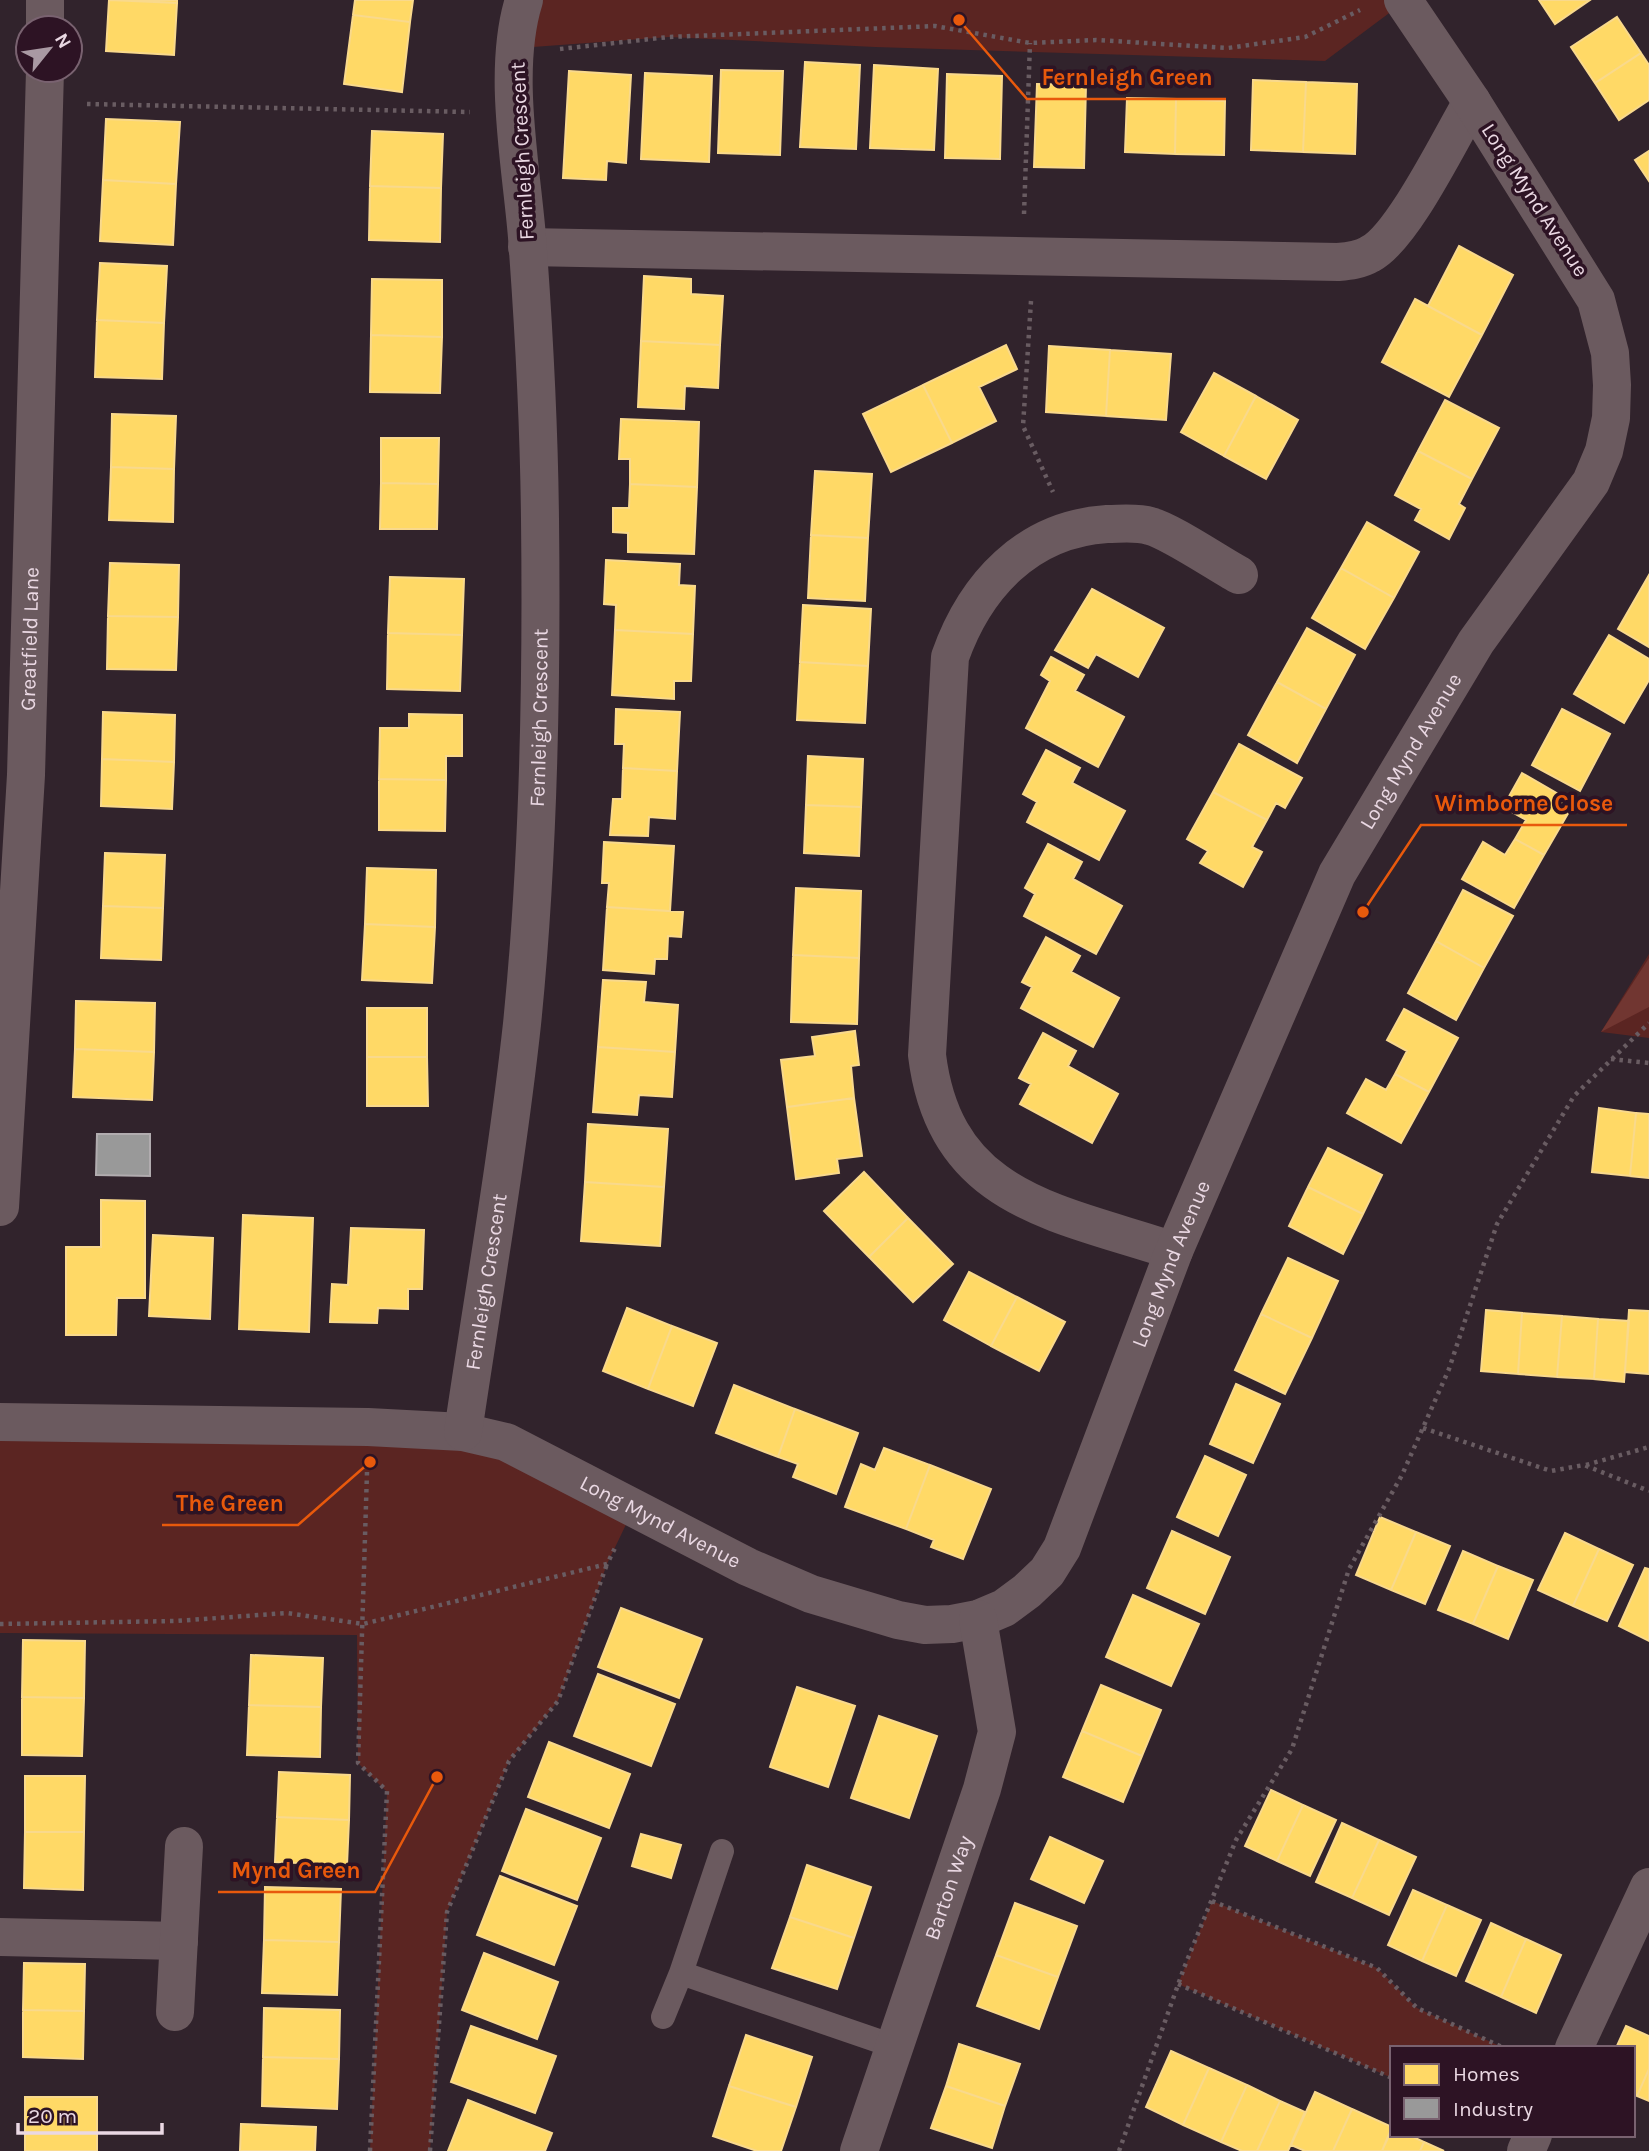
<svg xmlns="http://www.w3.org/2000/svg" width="1649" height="2151" font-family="Karla,sans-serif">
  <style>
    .green { fill: #5b2522 }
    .forest { fill: #713631 }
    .homes { fill: #ffd966; stroke: #f9d98c; stroke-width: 2 }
    .industry { fill: #999; stroke: #b1acaf; stroke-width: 2 }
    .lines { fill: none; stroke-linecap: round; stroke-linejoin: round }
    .path { stroke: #695c62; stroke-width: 4.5; stroke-dasharray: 3.5 5; stroke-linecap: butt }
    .lane { stroke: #6b5a5f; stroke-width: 24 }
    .street { stroke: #6b5a5f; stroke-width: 38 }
    .labels { text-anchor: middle; stroke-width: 7; stroke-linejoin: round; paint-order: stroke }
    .street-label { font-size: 21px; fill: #ead8e3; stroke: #2d1324 }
    .leader { fill: none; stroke: #e8590c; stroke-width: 2.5 }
    .callout-dot { fill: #e8590c; stroke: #2d1324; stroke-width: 2.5 }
    .callout-label { font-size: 23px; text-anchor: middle; font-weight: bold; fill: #e8590c; stroke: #2d1324; stroke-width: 7; stroke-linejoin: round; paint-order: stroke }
  </style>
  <rect width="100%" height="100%" fill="#31232c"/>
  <!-- green -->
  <path class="green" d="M 540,0 L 1403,0 L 1404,2 L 1325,61 L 875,47 L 669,37 L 533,47 Z
    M 1649,954 L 1649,1038 L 1601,1032 Z
    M 0,1422 L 463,1432 L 634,1508 L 607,1564 L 558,1701 L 509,1761 L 447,1912 L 430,2151 L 370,2151 L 387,1792 L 358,1763 L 357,1635 L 0,1633 Z
    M 1212,1901 L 1377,1968 L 1417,2008 L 1504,2048 L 1392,2048 L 1392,2078 L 1178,1984 Z"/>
  <!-- forest -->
  <path class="forest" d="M 1649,958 L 1649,1007 L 1601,1032 Z"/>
  <!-- homes -->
  <path class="homes" d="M 109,0 L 177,3 L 174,55 L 106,51 Z
    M 123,0 L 177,0 L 177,3 Z
    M 355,0 L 413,0 L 410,22 L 353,15 Z
    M 1539,0 L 1590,0 L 1555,24 Z
    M 353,15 L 410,22 L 402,92 L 344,84 Z
    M 1617,17 L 1641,53 L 1595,83 L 1571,47 Z
    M 1641,53 L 1649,65 L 1649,100 L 1619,120 L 1595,83 Z
    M 805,62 L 860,65 L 856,149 L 800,147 Z
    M 874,65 L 938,69 L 934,150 L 870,148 Z
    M 721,70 L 783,71 L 780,155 L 718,153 Z
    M 569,71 L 631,75 L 626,163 L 607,161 L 606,180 L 563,178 Z
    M 645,73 L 712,76 L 709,162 L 641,159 Z
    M 947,74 L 1002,76 L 1000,159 L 945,158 Z
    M 1253,80 L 1306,82 L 1303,152 L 1251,150 Z
    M 1306,82 L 1357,84 L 1355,154 L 1303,152 Z
    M 1037,84 L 1086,85 L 1084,168 L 1034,167 Z
    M 1127,98 L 1176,99 L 1175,154 L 1125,152 Z
    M 1176,99 L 1225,101 L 1224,155 L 1175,154 Z
    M 106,119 L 180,122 L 176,184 L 103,180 Z
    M 372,131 L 443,134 L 441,188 L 370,186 Z
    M 1649,151 L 1649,181 L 1635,160 Z
    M 103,180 L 176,184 L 173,245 L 100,241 Z
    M 370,186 L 441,188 L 440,242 L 369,240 Z
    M 1459,246 L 1513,275 L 1482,335 L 1428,306 Z
    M 100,263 L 167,266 L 164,323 L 97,320 Z
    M 644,276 L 691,279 L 691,294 L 723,296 L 720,345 L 641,341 Z
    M 372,279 L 442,280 L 442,337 L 371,335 Z
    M 1415,299 L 1482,335 L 1449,397 L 1382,362 Z
    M 97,320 L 164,323 L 162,379 L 95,377 Z
    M 371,335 L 442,337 L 440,393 L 370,392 Z
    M 641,341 L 720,345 L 718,388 L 685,386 L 684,409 L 638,407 Z
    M 1006,345 L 1017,369 L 979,387 L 996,421 L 952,443 L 923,385 Z
    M 1049,346 L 1110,350 L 1106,416 L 1046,412 Z
    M 1110,350 L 1171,354 L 1166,420 L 1106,416 Z
    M 1214,373 L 1256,396 L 1224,456 L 1181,432 Z
    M 923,385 L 952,443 L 891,472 L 863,414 Z
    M 1256,396 L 1298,420 L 1266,479 L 1224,456 Z
    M 1445,400 L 1499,428 L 1472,479 L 1418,451 Z
    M 112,414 L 176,416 L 174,469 L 111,467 Z
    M 621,419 L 699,422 L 697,487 L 630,484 L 630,459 L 619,459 Z
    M 381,438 L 439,438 L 438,484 L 381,483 Z
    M 1418,451 L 1472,479 L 1459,504 L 1465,508 L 1449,539 L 1415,520 L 1421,509 L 1395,495 Z
    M 111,467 L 174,469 L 173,522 L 109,520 Z
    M 815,471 L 872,474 L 868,538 L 811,535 Z
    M 381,483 L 438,484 L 437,529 L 380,529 Z
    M 630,484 L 697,487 L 694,554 L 628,552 L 628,533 L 613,532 L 613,508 L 629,508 Z
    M 1367,522 L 1419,552 L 1394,598 L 1341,568 Z
    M 811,535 L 868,538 L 865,601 L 808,598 Z
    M 606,560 L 680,564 L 679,585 L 695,586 L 693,634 L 615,630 L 616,605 L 604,604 Z
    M 110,563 L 179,565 L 178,617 L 108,616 Z
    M 1341,568 L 1394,598 L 1365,649 L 1312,618 Z
    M 1649,575 L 1649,647 L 1618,629 Z
    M 390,577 L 464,579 L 462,635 L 388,633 Z
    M 1092,589 L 1164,628 L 1138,677 L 1096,654 L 1088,668 L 1055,650 Z
    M 803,605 L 871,609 L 868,666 L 800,662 Z
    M 108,616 L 178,617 L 176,670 L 107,669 Z
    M 1307,628 L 1355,655 L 1326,709 L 1277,682 Z
    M 615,630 L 693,634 L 691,681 L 674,681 L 674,699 L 612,695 Z
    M 388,633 L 462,635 L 460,691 L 387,689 Z
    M 1609,635 L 1649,659 L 1649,680 L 1624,723 L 1574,694 Z
    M 1051,657 L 1084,675 L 1075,691 L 1124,717 L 1098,767 L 1026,728 L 1050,681 L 1041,675 Z
    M 800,662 L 868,666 L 865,723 L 797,720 Z
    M 1277,682 L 1326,709 L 1297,763 L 1248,735 Z
    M 616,709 L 680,712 L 677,771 L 623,768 L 624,744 L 615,744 Z
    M 1562,709 L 1610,734 L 1580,791 L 1532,765 Z
    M 103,712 L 175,715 L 174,762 L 102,759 Z
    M 409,714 L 462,715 L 462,756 L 446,756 L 446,780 L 379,779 L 380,728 L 409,728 Z
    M 1239,744 L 1302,778 L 1285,808 L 1276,803 L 1267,820 L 1213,792 Z
    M 1046,750 L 1080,768 L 1072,783 L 1125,811 L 1099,860 L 1027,822 L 1037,802 L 1023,794 Z
    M 808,756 L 863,759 L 861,807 L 806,805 Z
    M 102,759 L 174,762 L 172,809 L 101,806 Z
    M 623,768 L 677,771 L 675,819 L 649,817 L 648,836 L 610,835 L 613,799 L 622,799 Z
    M 1522,773 L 1574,803 L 1544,855 L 1515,839 L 1526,820 L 1503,807 Z
    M 379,779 L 446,780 L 445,831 L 379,830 Z
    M 1213,792 L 1267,820 L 1252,847 L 1262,852 L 1243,887 L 1200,863 L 1208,851 L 1187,839 Z
    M 806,805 L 861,807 L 859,856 L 804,853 Z
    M 1515,839 L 1544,855 L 1514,908 L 1462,879 L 1483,842 L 1505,855 Z
    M 604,842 L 674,846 L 670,911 L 607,907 L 609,883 L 602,883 Z
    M 1048,844 L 1082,862 L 1073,879 L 1122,906 L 1096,954 L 1024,916 L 1035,894 L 1025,888 Z
    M 105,853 L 165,855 L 163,908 L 103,906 Z
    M 367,868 L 436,870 L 435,927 L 365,924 Z
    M 796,888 L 861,891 L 859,958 L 793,955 Z
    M 1463,890 L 1513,916 L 1484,968 L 1436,941 Z
    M 103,906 L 163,908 L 161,960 L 101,958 Z
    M 607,907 L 683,912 L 681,937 L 668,936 L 667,959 L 655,959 L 654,974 L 603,970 Z
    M 365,924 L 435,927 L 432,983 L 362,980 Z
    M 1046,937 L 1080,956 L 1071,972 L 1119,998 L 1093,1047 L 1021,1008 L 1032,987 L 1022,982 Z
    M 1436,941 L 1484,968 L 1456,1020 L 1408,993 Z
    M 793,955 L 859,958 L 857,1024 L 791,1022 Z
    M 603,980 L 646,982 L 644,1002 L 678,1005 L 675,1052 L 598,1047 Z
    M 76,1001 L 155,1003 L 154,1052 L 75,1049 Z
    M 367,1008 L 427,1008 L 427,1057 L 367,1057 Z
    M 1404,1009 L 1458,1038 L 1429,1092 L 1395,1074 L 1407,1051 L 1387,1040 Z
    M 855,1031 L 859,1065 L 851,1066 L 854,1098 L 787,1107 L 781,1060 L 815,1056 L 812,1037 Z
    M 1043,1033 L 1076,1051 L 1068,1066 L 1118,1094 L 1092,1143 L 1020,1104 L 1031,1084 L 1019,1078 Z
    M 598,1047 L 675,1052 L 672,1097 L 639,1095 L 637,1115 L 593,1112 Z
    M 75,1049 L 154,1052 L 152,1100 L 73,1097 Z
    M 367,1057 L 427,1057 L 428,1106 L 367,1106 Z
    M 1395,1074 L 1429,1092 L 1401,1143 L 1347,1113 L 1366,1079 L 1386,1090 Z
    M 854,1098 L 862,1156 L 837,1159 L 839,1173 L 796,1179 L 787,1107 Z
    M 1599,1108 L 1636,1113 L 1630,1176 L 1592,1172 Z
    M 1636,1113 L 1649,1114 L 1649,1178 L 1630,1176 Z
    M 588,1124 L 668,1129 L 664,1187 L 585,1182 Z
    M 1328,1148 L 1382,1175 L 1363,1214 L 1308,1187 Z
    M 864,1172 L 908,1218 L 869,1257 L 824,1211 Z
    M 585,1182 L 664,1187 L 660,1246 L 581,1241 Z
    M 1308,1187 L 1363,1214 L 1343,1254 L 1289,1226 Z
    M 101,1200 L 145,1201 L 145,1298 L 117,1298 L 116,1335 L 66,1335 L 66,1247 L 101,1247 Z
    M 243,1215 L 313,1218 L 309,1332 L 239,1329 Z
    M 908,1218 L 953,1264 L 913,1302 L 869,1257 Z
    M 351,1228 L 424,1230 L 422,1289 L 408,1289 L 408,1309 L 378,1308 L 377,1323 L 330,1322 L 332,1284 L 348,1285 Z
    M 153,1235 L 213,1238 L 210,1319 L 149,1316 Z
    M 1288,1258 L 1338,1281 L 1312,1338 L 1261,1314 Z
    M 969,1272 L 1017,1297 L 991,1346 L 944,1320 Z
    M 1017,1297 L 1065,1322 L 1039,1371 L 991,1346 Z
    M 627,1308 L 672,1326 L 648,1389 L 603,1371 Z
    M 1486,1310 L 1522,1313 L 1518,1374 L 1481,1371 Z
    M 1629,1310 L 1649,1311 L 1649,1374 L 1625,1372 Z
    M 1522,1313 L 1562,1316 L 1557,1377 L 1518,1374 Z
    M 1261,1314 L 1312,1338 L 1285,1394 L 1235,1370 Z
    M 1562,1316 L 1598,1319 L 1594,1379 L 1557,1377 Z
    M 1598,1319 L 1629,1321 L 1624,1382 L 1594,1379 Z
    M 672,1326 L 717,1343 L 693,1406 L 648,1389 Z
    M 1236,1384 L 1280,1404 L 1253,1463 L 1210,1444 Z
    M 734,1385 L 795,1409 L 778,1457 L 716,1433 Z
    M 795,1409 L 858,1433 L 836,1494 L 793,1477 L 798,1464 L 778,1457 Z
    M 884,1448 L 930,1465 L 906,1529 L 845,1507 L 861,1464 L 875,1470 Z
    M 1205,1456 L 1246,1475 L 1218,1536 L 1177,1517 Z
    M 930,1465 L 991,1489 L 963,1559 L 931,1547 L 934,1540 L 906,1529 Z
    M 1380,1517 L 1416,1532 L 1391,1590 L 1356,1575 Z
    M 1172,1531 L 1230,1557 L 1205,1614 L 1147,1588 Z
    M 1416,1532 L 1450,1546 L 1425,1604 L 1391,1590 Z
    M 1565,1533 L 1599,1549 L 1573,1606 L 1538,1590 Z
    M 1599,1549 L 1633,1565 L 1607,1621 L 1573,1606 Z
    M 1463,1551 L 1498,1566 L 1473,1624 L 1438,1610 Z
    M 1498,1566 L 1533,1580 L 1508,1639 L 1473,1624 Z
    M 1645,1568 L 1649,1569 L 1649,1641 L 1619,1626 Z
    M 1133,1595 L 1199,1624 L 1171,1686 L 1106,1657 Z
    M 621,1608 L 702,1639 L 679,1698 L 598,1667 Z
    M 23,1640 L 85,1641 L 84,1698 L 22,1697 Z
    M 251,1655 L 323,1658 L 321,1707 L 249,1705 Z
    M 598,1674 L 675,1704 L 651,1766 L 574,1736 Z
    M 1101,1685 L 1161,1710 L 1142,1756 L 1082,1731 Z
    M 797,1687 L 855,1706 L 828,1787 L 770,1767 Z
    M 22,1697 L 84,1698 L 82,1756 L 22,1755 Z
    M 249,1705 L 321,1707 L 320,1757 L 247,1755 Z
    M 879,1716 L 937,1736 L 909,1818 L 851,1798 Z
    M 1082,1731 L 1142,1756 L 1123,1802 L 1063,1777 Z
    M 549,1742 L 630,1774 L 609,1828 L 528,1797 Z
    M 279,1772 L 350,1775 L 349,1820 L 277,1817 Z
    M 25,1776 L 85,1776 L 84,1832 L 25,1832 Z
    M 1271,1790 L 1303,1805 L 1277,1861 L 1245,1846 Z
    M 1303,1805 L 1336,1820 L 1310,1876 L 1277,1861 Z
    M 526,1809 L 601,1838 L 577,1900 L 502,1871 Z
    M 277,1817 L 349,1820 L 347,1865 L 275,1862 Z
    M 1342,1823 L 1379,1840 L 1352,1898 L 1316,1882 Z
    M 25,1832 L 84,1832 L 83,1890 L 24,1888 Z
    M 641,1834 L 681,1845 L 671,1878 L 632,1866 Z
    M 1050,1837 L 1103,1861 L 1084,1903 L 1031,1879 Z
    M 1379,1840 L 1416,1857 L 1389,1915 L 1352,1898 Z
    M 807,1865 L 871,1887 L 854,1938 L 790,1917 Z
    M 500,1876 L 577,1906 L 554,1965 L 477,1935 Z
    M 265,1887 L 341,1889 L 339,1942 L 264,1940 Z
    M 1413,1890 L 1447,1905 L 1422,1961 L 1388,1945 Z
    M 1015,1903 L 1077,1926 L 1058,1977 L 996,1955 Z
    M 1447,1905 L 1481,1920 L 1456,1976 L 1422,1961 Z
    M 790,1917 L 854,1938 L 837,1989 L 772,1968 Z
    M 1491,1923 L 1526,1939 L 1501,1997 L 1466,1981 Z
    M 1526,1939 L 1561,1955 L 1536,2013 L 1501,1997 Z
    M 264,1940 L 339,1942 L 337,1995 L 262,1993 Z
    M 484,1953 L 558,1982 L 537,2039 L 462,2010 Z
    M 996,1955 L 1058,1977 L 1039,2029 L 977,2006 Z
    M 24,1963 L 85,1964 L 84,2011 L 23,2010 Z
    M 264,2008 L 340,2010 L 339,2059 L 263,2057 Z
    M 23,2010 L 84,2011 L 83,2059 L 23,2057 Z
    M 471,2026 L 556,2056 L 535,2113 L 451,2082 Z
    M 1626,2026 L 1649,2036 L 1649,2069 L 1637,2096 L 1633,2094 L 1633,2048 L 1616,2048 Z
    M 746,2035 L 812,2057 L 796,2107 L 729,2086 Z
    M 959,2044 L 1020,2064 L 1005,2106 L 946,2086 Z
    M 1171,2051 L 1209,2068 L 1183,2125 L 1146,2107 Z
    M 263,2057 L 339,2059 L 337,2109 L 262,2106 Z
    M 1209,2068 L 1247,2085 L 1221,2142 L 1183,2125 Z
    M 1649,2069 L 1649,2101 L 1637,2096 Z
    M 1247,2085 L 1280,2101 L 1257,2151 L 1242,2151 L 1221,2142 Z
    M 729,2086 L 796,2107 L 781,2151 L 757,2151 L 713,2136 Z
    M 946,2086 L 1005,2106 L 992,2148 L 931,2128 Z
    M 1315,2092 L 1352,2109 L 1333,2151 L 1305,2151 L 1291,2145 Z
    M 25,2097 L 97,2097 L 97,2151 L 25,2151 Z
    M 468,2100 L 552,2133 L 545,2151 L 448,2151 Z
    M 1280,2101 L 1305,2112 L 1288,2151 L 1257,2151 Z
    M 1352,2109 L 1392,2127 L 1382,2151 L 1333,2151 Z
    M 241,2124 L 316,2127 L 315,2151 L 240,2151 Z
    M 1392,2129 L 1392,2135 L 1409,2135 L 1424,2142 L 1420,2151 L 1382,2151 Z
    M 1424,2142 L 1444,2151 L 1420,2151 Z"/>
  <!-- industry -->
  <path class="industry" d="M 97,1134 L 150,1134 L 150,1176 L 96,1175 Z"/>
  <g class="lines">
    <!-- path -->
    <path class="path" d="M 560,49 L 669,37 L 935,26 L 1030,43 L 1096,40 L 1228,48 L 1305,37 L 1360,10
      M 87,104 L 470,112
      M 1024,214 L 1030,43
      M 1031,301 L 1023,426 L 1053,492
      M 1611,1059 L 1649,1063
      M 1423,1428 L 1551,1471 L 1584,1465 L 1649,1491
      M 1586,1465 L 1649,1447
      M 367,1472 L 358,1763 L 387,1791 L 370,2151
      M 0,1624 L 176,1621 L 287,1613 L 363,1624 L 607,1564 L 615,1548
      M 1212,1901 L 1377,1968 L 1417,2008 L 1504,2048
      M 1178,1984 L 1392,2078
      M 430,2151 L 447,1912 L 509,1761 L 558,1701 L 607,1564
      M 1119,2151 L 1184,1968 L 1236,1840 L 1292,1749 L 1349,1569 L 1402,1475 L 1449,1369 L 1497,1224 L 1574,1096 L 1649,1023"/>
    <!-- lane -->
    <path class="lane" d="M 681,1973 L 896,2047
      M 663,2017 L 681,1973 L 722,1851"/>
    <!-- street -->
    <g class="street">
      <path d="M 45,0 L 45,28"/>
      <path d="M 527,247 L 1338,262 C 1349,261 1360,260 1370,254 C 1403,237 1451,137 1472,102"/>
      <path id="s1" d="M 0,1207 L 26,775 L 45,70"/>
      <path d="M 1174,1251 C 1057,1212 945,1201 927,1055 L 950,657 C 975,586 1027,529 1107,524 C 1121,524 1137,522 1150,526 C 1170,531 1217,563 1239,575"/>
      <path id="s2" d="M 0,1422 L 368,1427 L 463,1432 L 506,1442 L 748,1567 L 811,1594 L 898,1620 L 925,1625 L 952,1624 L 978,1619 L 1004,1608 L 1027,1591 L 1047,1572 L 1062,1548 L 1174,1251 L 1337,874 L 1476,642 L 1591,482 L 1604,451 L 1611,418 L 1612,385 L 1610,353 L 1596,300 L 1472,102 L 1403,0"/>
      <path id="s3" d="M 463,1432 C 483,1296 507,1161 522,1024 C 539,856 542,687 540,519 C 539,425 534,331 527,237 C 521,164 502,70 524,0"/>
      <path d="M 0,1937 L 179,1941"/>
      <path d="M 175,2012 L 184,1846"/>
      <path d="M 1574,2048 L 1649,1887"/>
      <path id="s4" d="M 859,2151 L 982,1789 L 997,1732 L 978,1619"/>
      <path d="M 1526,2151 L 1533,2135"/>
    </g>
  </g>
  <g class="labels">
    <!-- street labels -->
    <g class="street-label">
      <text transform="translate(522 151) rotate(-93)" y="7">Fernleigh Crescent</text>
      <text transform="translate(1535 200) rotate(57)" y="7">Long Mynd Avenue</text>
      <text dy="7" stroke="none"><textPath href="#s1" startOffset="569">Greatfield Lane</textPath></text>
      <text dy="7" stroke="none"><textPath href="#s3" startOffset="719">Fernleigh Crescent</textPath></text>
      <text dy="7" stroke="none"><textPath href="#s2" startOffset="2004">Long Mynd Avenue</textPath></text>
      <text dy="7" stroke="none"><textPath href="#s2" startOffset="1437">Long Mynd Avenue</textPath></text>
      <text dy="7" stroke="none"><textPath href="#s3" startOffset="152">Fernleigh Crescent</textPath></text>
      <text dy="7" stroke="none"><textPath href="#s2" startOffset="681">Long Mynd Avenue</textPath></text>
      <text dy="7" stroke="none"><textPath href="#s4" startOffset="278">Barton Way</textPath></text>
    </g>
  </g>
  <!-- callouts -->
  <path class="leader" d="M959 20L1027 99H1226M1363 912L1421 825H1627M370 1462L298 1525H162M437 1777L375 1892H218"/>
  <g class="callout-dot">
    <circle cx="959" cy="20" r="7"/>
    <circle cx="1363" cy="912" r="7"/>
    <circle cx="370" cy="1462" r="7"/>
    <circle cx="437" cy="1777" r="7"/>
  </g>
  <g class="callout-label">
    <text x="1127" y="85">Fernleigh Green</text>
    <text x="1524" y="811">Wimborne Close</text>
    <text x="230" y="1511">The Green</text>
    <text x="296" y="1878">Mynd Green</text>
  </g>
  <!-- legend -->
  <rect x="1390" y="2046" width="245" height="91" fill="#2d1324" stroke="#796270" stroke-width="2"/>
  <rect x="1404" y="2064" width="35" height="21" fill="#ffd966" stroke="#796270" stroke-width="2"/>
  <text x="1453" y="2081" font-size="21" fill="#ead8e3">Homes</text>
  <rect x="1404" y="2098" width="35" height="21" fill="#999999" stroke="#796270" stroke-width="2"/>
  <text x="1453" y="2116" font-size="21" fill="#ead8e3">Industry</text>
  <!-- north arrow -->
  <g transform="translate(49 49) rotate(60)"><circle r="33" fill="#2d1324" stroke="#796270" stroke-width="2"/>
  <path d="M0-5L12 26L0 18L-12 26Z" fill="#a999a3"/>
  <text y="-10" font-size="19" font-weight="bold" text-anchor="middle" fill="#ead8e3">N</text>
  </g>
  <!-- scale -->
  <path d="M18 2123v10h144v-10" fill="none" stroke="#ead8e3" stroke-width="3.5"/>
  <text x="28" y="2123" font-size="21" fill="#ead8e3" stroke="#2d1324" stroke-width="5" paint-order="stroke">20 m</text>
</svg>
